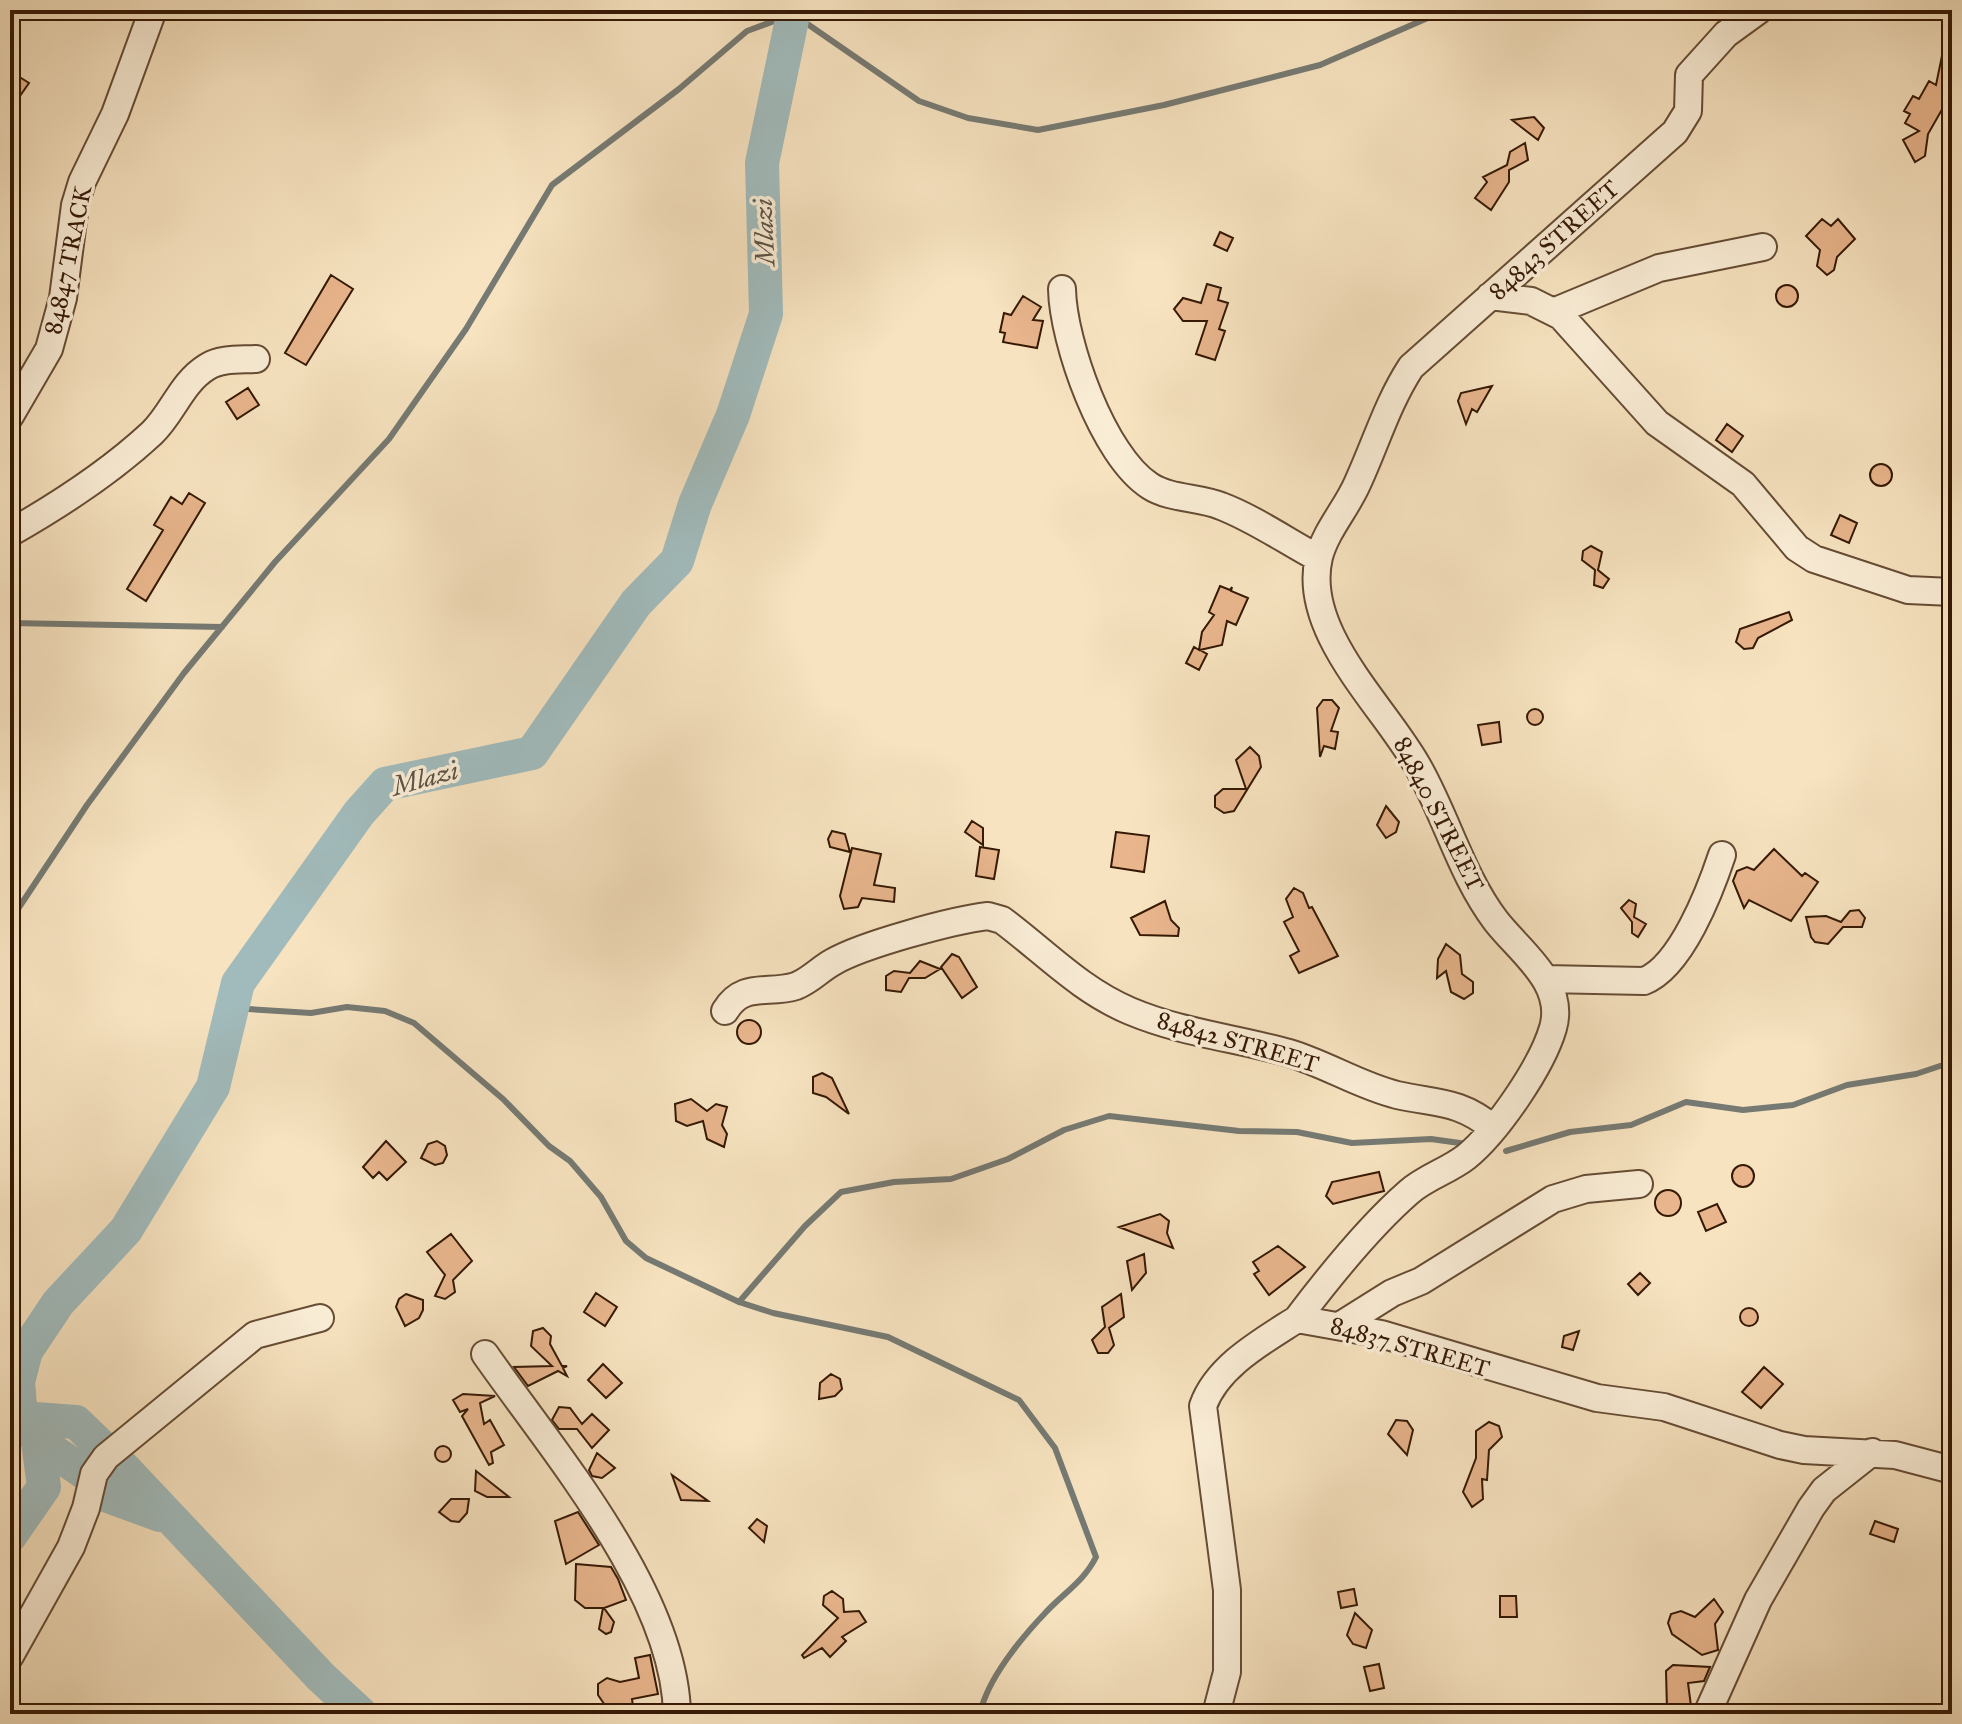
<svg xmlns="http://www.w3.org/2000/svg" width="1962" height="1724" font-family="'IM FELL Great Primer',serif">
  <style>
    .lines { fill: none; stroke-linecap: round; stroke-linejoin: round }
    .stream { stroke: #767a73; stroke-width: 6 }
    .river { stroke: #a1bbbc; stroke-width: 34 }
    .building { fill: #e8b58c; stroke: #351905; stroke-width: 2 }
    .minor-casing { stroke: #664c34; stroke-width: 30 }
    .minor { stroke: #faedd6; stroke-width: 26 }
    .labels { text-anchor: middle; stroke-width: 7; stroke-linejoin: round; paint-order: stroke }
    .street-label { font-size: 24px; fill: #351905; stroke: #faedd6 }
    .water-label { font-size: 26px; font-style: italic; fill: #5b5245; stroke: #faedd6 }
  </style>
  <rect width="100%" height="100%" fill="#f7e3c0"/>
  <filter id="stains"><feTurbulence type="fractalNoise" baseFrequency=".0025" numOctaves="4"/><feColorMatrix values="0 0 0 0 .2 0 0 0 0 .09 0 0 0 0 .02 0 0 0 .5 -.17"/></filter>
  <radialGradient id="worn" r=".72"><stop offset=".6" stop-color="#630" stop-opacity="0"/><stop offset="1" stop-color="#630" stop-opacity=".3"/></radialGradient>
  <g class="lines">
    <!-- stream -->
    <path class="stream" d="M 10,623 L 222,627
      M 10,921 L 87,805 L 184,673 L 275,562 L 389,439 L 466,329 L 552,185 L 679,89 L 747,31 L 793,14 L 919,101 L 968,118 L 1038,130 L 1164,105 L 1320,65 L 1446,10
      M 232,1008 L 311,1013 L 347,1007 L 385,1011 L 414,1023 L 503,1099 L 549,1146 L 570,1161 L 601,1197 L 626,1241 L 646,1258 L 739,1302 L 773,1313 L 888,1337 L 1019,1400 L 1055,1448 L 1096,1557 C 1084,1581 1065,1592 1047,1611 C 1022,1637 987,1679 980,1714
      M 1506,1151 L 1570,1132 L 1631,1125 L 1686,1102 L 1743,1110 L 1793,1105 L 1847,1085 L 1916,1074 L 1952,1062
      M 739,1302 L 805,1226 L 841,1192 L 894,1182 L 951,1179 L 1008,1159 L 1064,1130 L 1109,1116 L 1239,1131 L 1297,1132 L 1352,1143 L 1431,1139 L 1467,1144"/>
    <!-- river -->
    <path class="river" d="M 21,1418 L 76,1422 L 104,1449
      M 38,1441 L 85,1473
      M 116,1460 L 321,1677 L 361,1714
      M 108,1496 L 160,1515
      M 10,1536 L 44,1487 L 38,1441 L 21,1418 L 18,1382 L 26,1351 L 58,1303 L 126,1230 L 213,1087 L 238,983 L 359,813 L 385,784 L 532,753 L 636,603 L 677,561 L 695,504 L 733,415 L 766,314 L 762,163 L 794,10"/>
  </g>
  <!-- building -->
  <path class="building" d="M 1945,41 L 1952,42 L 1952,92 L 1928,134 L 1925,156 L 1915,162 L 1903,140 L 1919,131 L 1905,123 L 1910,114 L 1904,111 L 1913,96 L 1919,99 L 1929,81 L 1936,85 Z
    M 10,71 L 29,83 L 10,110 Z
    M 1534,117 L 1544,128 L 1538,140 L 1512,120 Z
    M 1525,143 L 1528,160 L 1509,170 L 1509,182 L 1491,210 L 1475,198 L 1487,182 L 1483,177 L 1507,165 L 1510,152 Z
    M 1822,219 L 1831,226 L 1838,219 L 1855,239 L 1837,257 L 1834,270 L 1827,275 L 1817,266 L 1820,250 L 1806,236 Z
    M 1220,232 L 1233,238 L 1227,251 L 1214,245 Z
    M 331,275 L 353,289 L 306,365 L 285,353 Z
    M 1207,284 L 1221,288 L 1218,300 L 1228,303 L 1219,329 L 1225,331 L 1215,360 L 1196,354 L 1207,321 L 1183,321 L 1174,309 L 1183,298 L 1201,303 Z
    M1776 296a11 11 0 1 1 22 0a11 11 0 1 1-22 0Z
    M 1023,296 L 1041,307 L 1033,320 L 1043,321 L 1037,348 L 1003,342 L 1005,333 L 1000,332 L 1004,313 L 1011,315 Z
    M 1492,386 L 1477,412 L 1472,409 L 1466,424 L 1458,401 L 1461,393 Z
    M 248,388 L 259,405 L 237,419 L 226,402 Z
    M 1727,424 L 1743,436 L 1732,452 L 1716,440 Z
    M1870 475a11 11 0 1 1 22 0a11 11 0 1 1-22 0Z
    M 189,493 L 205,503 L 146,601 L 127,589 L 163,530 L 154,525 L 171,497 L 182,504 Z
    M 1840,515 L 1857,523 L 1849,543 L 1831,535 Z
    M 1591,546 L 1602,552 L 1598,570 L 1609,579 L 1603,588 L 1594,585 L 1595,570 L 1582,560 L 1583,551 Z
    M 1220,586 L 1230,590 L 1232,587 L 1231,591 L 1248,598 L 1236,625 L 1227,621 L 1222,645 L 1200,650 L 1207,654 L 1199,670 L 1186,663 L 1194,647 L 1199,650 L 1202,632 L 1214,615 L 1209,612 Z
    M 1789,612 L 1792,620 L 1758,638 L 1753,648 L 1744,649 L 1736,642 L 1740,629 Z
    M 1323,700 L 1332,700 L 1339,708 L 1331,731 L 1338,732 L 1335,749 L 1324,746 L 1320,757 L 1317,708 Z
    M1527 717a8 8 0 1 1 16 0a8 8 0 1 1-16 0Z
    M 1499,722 L 1501,742 L 1482,745 L 1478,725 Z
    M 1250,747 L 1259,756 L 1261,767 L 1234,811 L 1224,813 L 1215,807 L 1215,796 L 1223,789 L 1246,789 L 1236,760 Z
    M 1386,806 L 1399,822 L 1396,832 L 1386,838 L 1377,825 Z
    M 972,821 L 983,828 L 983,845 L 965,832 Z
    M 832,831 L 845,834 L 850,852 L 830,847 L 828,839 Z
    M 1116,832 L 1149,836 L 1144,872 L 1111,867 Z
    M 980,847 L 999,850 L 994,879 L 976,876 Z
    M 852,848 L 881,854 L 874,885 L 895,888 L 894,902 L 862,898 L 858,907 L 844,909 L 840,896 Z
    M 1774,849 L 1802,876 L 1805,873 L 1818,882 L 1791,921 L 1749,900 L 1744,908 L 1733,881 L 1737,871 L 1747,867 L 1754,870 Z
    M 1294,888 L 1303,893 L 1309,908 L 1312,907 L 1338,956 L 1299,973 L 1290,956 L 1299,951 L 1284,922 L 1293,917 L 1286,899 Z
    M 1629,900 L 1636,904 L 1634,917 L 1646,924 L 1638,937 L 1632,933 L 1632,922 L 1621,908 Z
    M 1165,901 L 1171,920 L 1179,928 L 1178,936 L 1140,935 L 1131,918 Z
    M 1859,910 L 1865,918 L 1862,927 L 1843,927 L 1828,944 L 1815,942 L 1811,937 L 1806,917 L 1826,916 L 1841,922 L 1850,911 Z
    M 1446,944 L 1460,955 L 1462,974 L 1473,982 L 1473,993 L 1464,999 L 1451,992 L 1446,971 L 1437,978 L 1438,959 Z
    M 952,954 L 959,957 L 977,987 L 962,998 L 941,967 Z
    M 920,961 L 940,969 L 925,978 L 909,978 L 901,992 L 886,990 L 886,976 L 894,971 L 910,973 Z
    M737 1032a12 12 0 1 1 24 0a12 12 0 1 1-24 0Z
    M 822,1073 L 832,1078 L 849,1114 L 826,1097 L 813,1093 L 813,1077 Z
    M 691,1099 L 707,1111 L 716,1104 L 727,1107 L 722,1125 L 727,1134 L 724,1147 L 707,1139 L 703,1121 L 687,1126 L 676,1121 L 675,1104 Z
    M 386,1141 L 406,1162 L 387,1180 L 379,1172 L 373,1178 L 363,1167 Z
    M 437,1141 L 445,1146 L 447,1155 L 443,1163 L 435,1165 L 421,1158 L 428,1144 Z
    M1732 1176a11 11 0 1 1 22 0a11 11 0 1 1-22 0Z
    M 1379,1172 L 1384,1191 L 1333,1204 L 1326,1196 L 1332,1182 Z
    M1655 1203a13 13 0 1 1 26 0a13 13 0 1 1-26 0Z
    M 1717,1204 L 1726,1222 L 1706,1231 L 1698,1212 Z
    M 1160,1214 L 1169,1221 L 1167,1233 L 1173,1248 L 1119,1227 Z
    M 451,1234 L 472,1261 L 453,1280 L 455,1292 L 445,1299 L 435,1296 L 445,1275 L 427,1252 Z
    M 1278,1246 L 1305,1267 L 1269,1295 L 1254,1274 L 1259,1271 L 1253,1262 Z
    M 1144,1254 L 1146,1273 L 1132,1290 L 1127,1261 Z
    M 1640,1273 L 1650,1283 L 1638,1295 L 1628,1284 Z
    M 596,1293 L 617,1307 L 605,1326 L 584,1312 Z
    M 406,1294 L 423,1300 L 423,1310 L 419,1318 L 405,1326 L 396,1307 L 399,1299 Z
    M 1121,1294 L 1124,1317 L 1109,1328 L 1114,1345 L 1108,1353 L 1098,1353 L 1092,1340 L 1105,1327 L 1102,1307 Z
    M1740 1317a9 9 0 1 1 18 0a9 9 0 1 1-18 0Z
    M 543,1328 L 551,1336 L 550,1344 L 562,1366 L 567,1366 L 563,1368 L 567,1376 L 558,1371 L 528,1386 L 514,1367 L 552,1366 L 531,1346 L 533,1331 Z
    M 1579,1331 L 1573,1350 L 1562,1347 L 1564,1336 Z
    M 603,1364 L 622,1383 L 606,1398 L 588,1380 Z
    M 1764,1367 L 1783,1384 L 1761,1408 L 1742,1392 Z
    M 831,1374 L 840,1379 L 842,1389 L 835,1396 L 819,1399 L 820,1383 Z
    M 463,1394 L 495,1396 L 480,1403 L 484,1424 L 490,1420 L 504,1445 L 491,1452 L 493,1463 L 489,1465 L 462,1416 L 468,1409 L 460,1412 L 453,1400 Z
    M 559,1407 L 570,1408 L 582,1424 L 592,1414 L 609,1430 L 592,1448 L 577,1429 L 559,1429 L 552,1420 Z
    M 1396,1420 L 1407,1421 L 1413,1430 L 1407,1455 L 1388,1434 Z
    M 1489,1422 L 1499,1426 L 1502,1437 L 1489,1450 L 1487,1480 L 1482,1479 L 1483,1499 L 1472,1507 L 1463,1492 L 1476,1458 L 1476,1431 Z
    M435 1454a8 8 0 1 1 16 0a8 8 0 1 1-16 0Z
    M 597,1453 L 615,1468 L 602,1478 L 592,1476 L 589,1470 Z
    M 476,1471 L 509,1497 L 487,1497 L 475,1491 Z
    M 672,1475 L 708,1501 L 681,1500 Z
    M 451,1499 L 469,1499 L 467,1513 L 459,1522 L 451,1521 L 439,1512 Z
    M 578,1512 L 599,1545 L 566,1564 L 555,1521 Z
    M 757,1519 L 767,1526 L 764,1542 L 749,1528 Z
    M 1875,1521 L 1898,1529 L 1894,1542 L 1870,1534 Z
    M 576,1564 L 611,1567 L 618,1579 L 626,1600 L 604,1608 L 614,1622 L 611,1632 L 606,1634 L 599,1629 L 603,1608 L 585,1608 L 575,1600 Z
    M 1354,1589 L 1357,1605 L 1341,1608 L 1338,1592 Z
    M 832,1591 L 843,1599 L 844,1612 L 859,1611 L 866,1622 L 842,1637 L 846,1641 L 830,1657 L 822,1648 L 804,1658 L 802,1655 L 838,1618 L 823,1605 L 824,1596 Z
    M 1500,1596 L 1516,1596 L 1517,1617 L 1500,1617 Z
    M 1714,1599 L 1723,1612 L 1715,1624 L 1718,1650 L 1702,1655 L 1672,1634 L 1668,1623 L 1671,1614 L 1681,1611 L 1695,1617 Z
    M 1355,1613 L 1372,1630 L 1366,1648 L 1353,1644 L 1347,1635 Z
    M 650,1655 L 658,1694 L 632,1699 L 634,1714 L 611,1714 L 598,1695 L 598,1684 L 607,1678 L 620,1682 L 639,1678 L 635,1658 Z
    M 1379,1664 L 1384,1688 L 1370,1691 L 1364,1667 Z
    M 1673,1665 L 1710,1667 L 1704,1681 L 1688,1683 L 1691,1706 L 1667,1709 L 1666,1671 Z"/>
  <g class="lines">
    <!-- minor casing -->
    <g class="minor-casing">
      <path id="minor" d="M 1062,289 C 1063,342 1103,456 1150,486 C 1170,499 1199,497 1221,506 C 1255,519 1286,541 1318,558
        M 1490,296 L 1531,301 L 1561,316 L 1657,423 L 1743,484 L 1797,548 L 1814,559 L 1908,590 L 1952,592
        M 1553,312 L 1659,268 L 1763,247
        M 10,416 L 49,349 L 63,298 L 75,205 L 82,182 L 115,114 L 153,10
        M 10,533 C 61,504 109,473 152,433 C 173,413 181,383 207,367 C 221,358 240,360 256,359
        M 1545,979 L 1644,981 C 1681,967 1710,891 1722,855
        M 725,1011 C 743,981 768,995 796,986 C 811,980 820,969 833,962 C 862,945 953,920 988,916 L 1002,920 C 1045,952 1080,990 1130,1011 C 1182,1033 1236,1038 1289,1053 C 1326,1064 1360,1086 1397,1095 C 1437,1104 1459,1100 1493,1128
        M 1297,1319 C 1328,1278 1370,1226 1409,1192 C 1426,1177 1448,1171 1466,1157 C 1497,1132 1542,1066 1553,1028 C 1566,983 1520,952 1496,921 C 1461,875 1446,815 1417,765 C 1383,705 1301,631 1319,557 C 1326,530 1347,508 1358,482 C 1376,443 1387,404 1411,367 L 1675,132 L 1688,111 L 1689,75 L 1726,34 L 1759,10
        M 1341,1325 L 1392,1293 L 1421,1281 L 1553,1199 L 1586,1189 L 1639,1184
        M 485,1354 C 552,1450 675,1593 677,1714
        M 10,1656 L 71,1547 L 86,1508 L 94,1474 L 106,1457 L 255,1335 L 320,1318
        M 1216,1714 L 1227,1672 L 1227,1590 L 1203,1406 C 1217,1366 1263,1341 1297,1319 L 1381,1334 L 1597,1398 L 1664,1407 L 1780,1445 L 1804,1450 L 1895,1455 L 1952,1470
        M 1707,1714 L 1758,1600 L 1811,1508 L 1824,1490 L 1872,1452"/>
    </g>
    <!-- minor -->
    <use href="#minor" class="minor"/>
  </g>
  <g class="labels">
    <!-- street labels -->
    <g class="street-label">
      <text transform="translate(1554 240) rotate(-42)" y="8">84843 STREET</text>
      <text transform="translate(68 260) rotate(-78)" y="8">84847 TRACK</text>
      <text transform="translate(1439 814) rotate(63)" y="8">84840 STREET</text>
      <text transform="translate(1238 1042) rotate(16)" y="8">84842 STREET</text>
      <text transform="translate(1410 1347) rotate(16)" y="8">84837 STREET</text>
    </g>
    <!-- water labels -->
    <g class="water-label">
      <text transform="translate(764 232) rotate(-92)" y="9">Mlazi</text>
      <text transform="translate(425 778) rotate(-15)" y="9">Mlazi</text>
    </g>
  </g>
  <!-- margin -->
  <rect width="1962" height="1724" fill="none" stroke="#f7e3c0" stroke-width="40"/>
  <rect x="12" y="12" width="1938" height="1700" fill="none" stroke="#351905" stroke-width="4"/>
  <rect x="20" y="20" width="1922" height="1684" fill="none" stroke="#351905" stroke-width="2"/>
  <rect width="100%" height="100%" filter="url(#stains)"/>
  <rect width="100%" height="100%" fill="url(#worn)"/>
</svg>
